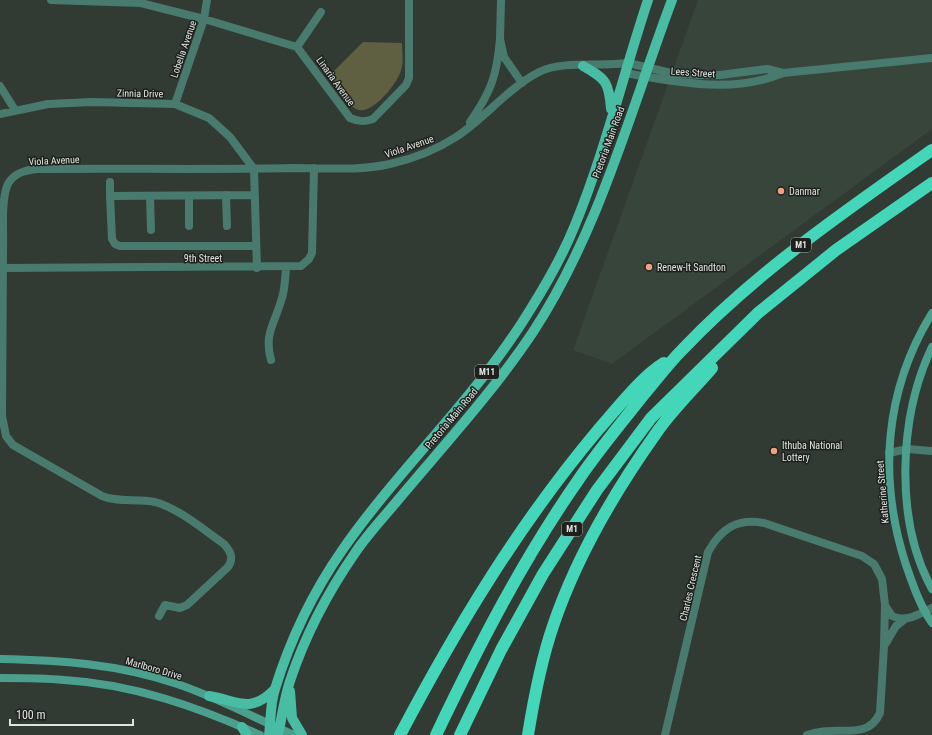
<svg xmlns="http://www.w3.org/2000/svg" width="932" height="735" font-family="'Roboto Condensed',sans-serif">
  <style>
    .built { fill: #37453b }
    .green { fill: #5f6042 }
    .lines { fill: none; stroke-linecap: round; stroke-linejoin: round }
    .minor { stroke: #487b6e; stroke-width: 8 }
    .tertiary { stroke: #487b6e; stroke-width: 8 }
    .secondary { stroke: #4ba08d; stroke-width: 8 }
    .primary { stroke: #49bca4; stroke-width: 10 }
    .motorway { stroke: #43d6b9; stroke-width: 12 }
    .poi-dot { fill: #f2a080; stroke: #1d201d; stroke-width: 1.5 }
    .labels { text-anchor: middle; stroke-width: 3; stroke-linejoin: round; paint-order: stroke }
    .shield { fill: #1d201d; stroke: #a5a9a6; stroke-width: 1 }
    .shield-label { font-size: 9px; font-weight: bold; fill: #dfe4e0 }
    .street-label { font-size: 10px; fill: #dfe4e0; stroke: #1d201d }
    .poi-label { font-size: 10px; fill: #dfe4e0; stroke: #1d201d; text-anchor: start }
  </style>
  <rect width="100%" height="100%" fill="#323a34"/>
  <!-- built -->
  <path class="built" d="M 698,0 L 932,0 L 932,129 L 612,364 L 573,350 Z"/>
  <!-- green -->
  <path class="green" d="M 363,42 L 402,43 C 402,51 404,62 401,70 C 398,83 371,117 356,109 C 345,103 337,85 330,75 Z"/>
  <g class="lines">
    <!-- minor -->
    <path class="minor" d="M 51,0 L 141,3 L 204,19 L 297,47 L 350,118 C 359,122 365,122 373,119 L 406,85 L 409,78 L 409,0
      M 501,0 L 500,39 L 504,57 L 522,83
      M 297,47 L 321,12
      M 0,86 L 15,110
      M 175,104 L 204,19 L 207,0
      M 0,114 L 48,104 L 92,102 L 175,104 L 209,118 L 230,137 L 254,169 L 257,268
      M 470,122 C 491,92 497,75 500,39
      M 110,182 L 110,196 L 254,195
      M 226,195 L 227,226
      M 110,196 L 112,239 L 115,244 L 120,246 L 256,246
      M 150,196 L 151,230
      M 189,196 L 189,226
      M 3,268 L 301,266 L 309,259 L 312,253 L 314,168
      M 271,360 C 264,334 274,325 281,301 C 285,291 285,279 286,268
      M 889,453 L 907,449 L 932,451
      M 886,607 L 892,616 C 906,623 919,614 932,608
      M 159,616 L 165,605 L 180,608 L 187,605 L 228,567 C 234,558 231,552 224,544 C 204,530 178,508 155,502 C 137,498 119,503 102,496 L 13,445 L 6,436 L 2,416 C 2,361 3,306 3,252 C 4,234 0,197 9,182 C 16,172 27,170 38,169 C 123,168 208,170 293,168 C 325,168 359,171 390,164 C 412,159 436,150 456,137 C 485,118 508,88 539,72 C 563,60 601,67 628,63
      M 886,643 L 896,626 L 905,619
      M 665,735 L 708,552 C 721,529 736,518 764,523 L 862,556 L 874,564 L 882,579 L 885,605 L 884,646 L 880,713 C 870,735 851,730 829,731 C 821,731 814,733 807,735"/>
    <!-- tertiary -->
    <path class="tertiary" d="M 628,63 L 671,73 L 699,75 L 720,75 L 767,69 L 783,73
      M 625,73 C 677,82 732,94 783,73 L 932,58"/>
    <!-- secondary -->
    <path class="secondary" d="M 932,313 C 884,391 878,479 906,565 C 913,585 920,606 932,623
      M 932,347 C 899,416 894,520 932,589
      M 0,659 C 60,660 117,664 174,683 C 215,696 254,718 294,735
      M 0,678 C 21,678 43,678 64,680 C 133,684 198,707 260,735"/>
    <!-- primary -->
    <path class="primary" d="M 583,66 C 606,79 609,82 611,109
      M 290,691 L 292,718 L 302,735
      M 209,696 C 239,701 250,714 274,690
      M 242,727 L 247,735
      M 269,735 C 271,720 270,704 275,689 C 290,640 313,592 343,549 C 401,466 477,397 530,310 C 547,283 563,255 575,225 C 605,152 623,75 648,0
      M 278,735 C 282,717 284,699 290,681 C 305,636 328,592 355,553 C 367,535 383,518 398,500 C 444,445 493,392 533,332 C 599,231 630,112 672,0"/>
    <!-- motorway -->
    <path class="motorway" d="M 400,735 C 457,627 519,524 598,430 C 616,410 641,377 664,363
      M 436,735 C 478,647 523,559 579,479 C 598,451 620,425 641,398 C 655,382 667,365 682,350 C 755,273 845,211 932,150
      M 460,735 L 501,650 L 543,574 L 597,490 L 651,418 L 758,313 L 836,250 L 932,183
      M 528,735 C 534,698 541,661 553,626 C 576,558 615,491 657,432 C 673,409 694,389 712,368"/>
  </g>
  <!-- markers -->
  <g class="poi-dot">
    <circle cx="781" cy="191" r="4"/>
    <circle cx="649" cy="267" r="4"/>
    <circle cx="774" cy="451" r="4"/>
  </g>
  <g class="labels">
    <!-- shield labels -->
    <g class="shield">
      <rect x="791" y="238" width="20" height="14" rx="3"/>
      <rect x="475" y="365" width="24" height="14" rx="3"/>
      <rect x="562" y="522" width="20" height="14" rx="3"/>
    </g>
    <g class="shield-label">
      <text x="801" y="248">M1</text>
      <text x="487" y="375">M11</text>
      <text x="572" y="532">M1</text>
    </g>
    <!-- street labels -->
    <g class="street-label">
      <text transform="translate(183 49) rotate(-71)" y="4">Lobelia Avenue</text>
      <text transform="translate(693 72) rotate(4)" y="4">Lees Street</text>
      <text transform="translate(336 81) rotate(54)" y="4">Linaria Avenue</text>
      <text transform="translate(140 93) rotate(1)" y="4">Zinnia Drive</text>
      <text transform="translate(608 142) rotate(-70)" y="4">Pretoria Main Road</text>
      <text transform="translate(409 146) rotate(-19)" y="4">Viola Avenue</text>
      <text transform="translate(54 160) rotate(-3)" y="4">Viola Avenue</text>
      <text x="203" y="262">9th Street</text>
      <text transform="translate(451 418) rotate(-50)" y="4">Pretoria Main Road</text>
      <text transform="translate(882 492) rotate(-95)" y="4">Katherine Street</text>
      <text transform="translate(690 588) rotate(-77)" y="4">Charles Crescent</text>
      <text transform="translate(154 668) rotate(16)" y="4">Marlboro Drive</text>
    </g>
    <!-- poi labels -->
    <g class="poi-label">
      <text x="789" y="195">Danmar</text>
      <text x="657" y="271">Renew-It Sandton</text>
      <text x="782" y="449">Ithuba National<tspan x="782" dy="12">Lottery</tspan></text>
    </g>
  </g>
  <!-- scale -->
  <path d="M10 719v6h123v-6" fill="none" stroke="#dfe4e0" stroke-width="2"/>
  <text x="16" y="719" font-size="12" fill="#dfe4e0" stroke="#1d201d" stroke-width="3" paint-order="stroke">100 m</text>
</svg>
